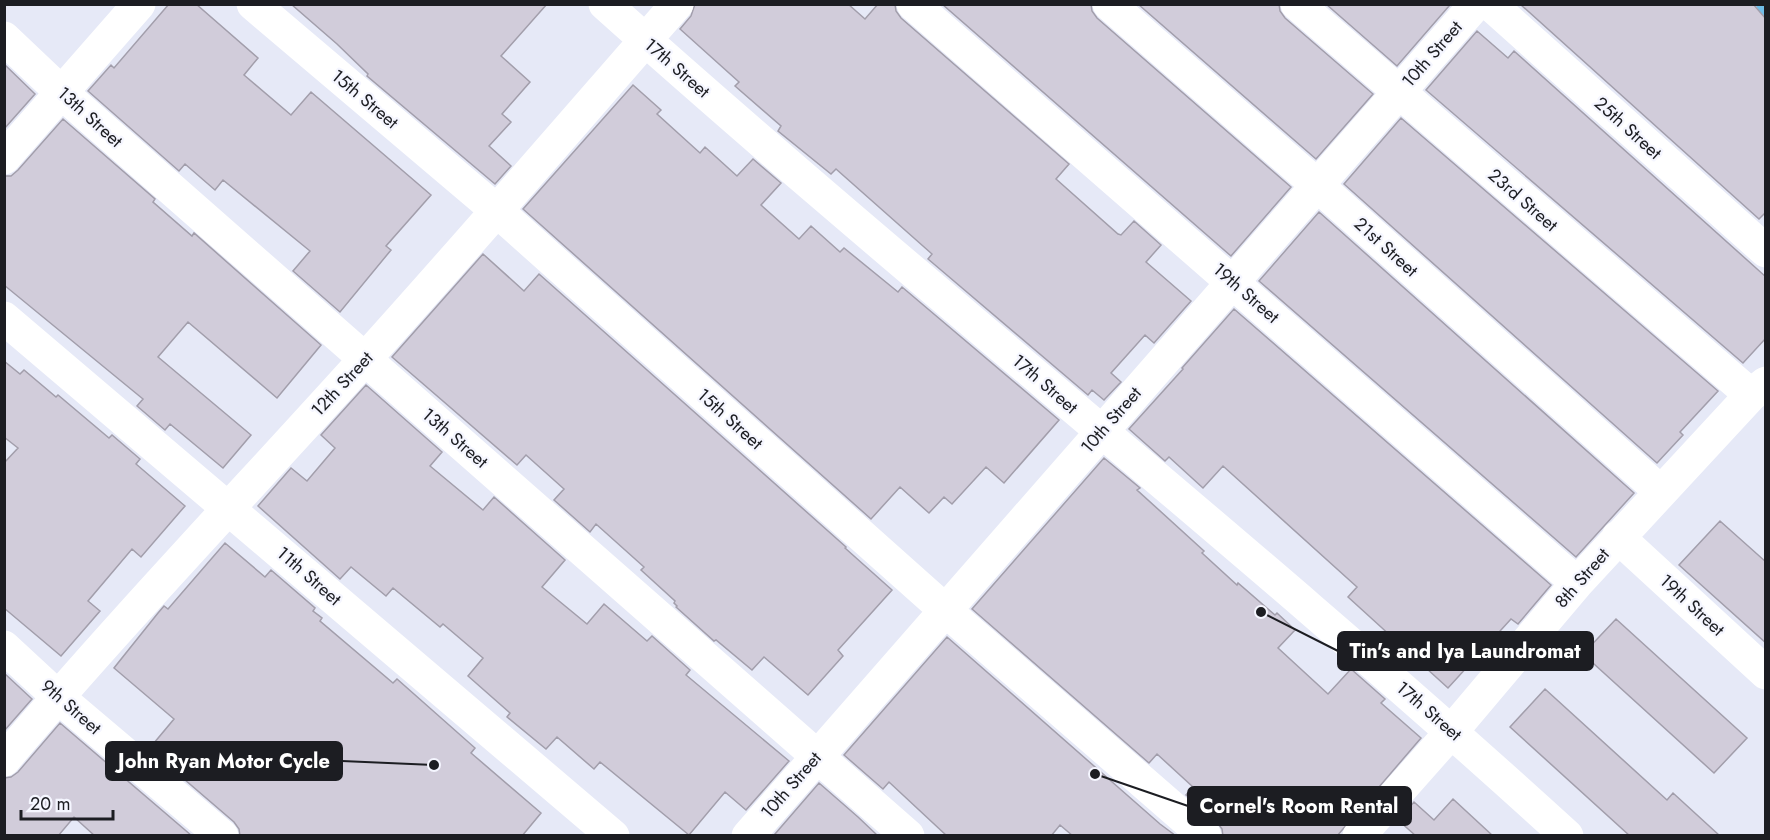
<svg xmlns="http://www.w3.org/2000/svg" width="1770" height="840" font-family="Jost,sans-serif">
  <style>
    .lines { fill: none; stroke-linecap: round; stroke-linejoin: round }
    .stream { stroke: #71bee9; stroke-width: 9 }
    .building { fill: #d1ccda; stroke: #a29eab; stroke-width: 1.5 }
    .minor { stroke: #fff; stroke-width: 33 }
    .labels { text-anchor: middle; stroke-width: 4.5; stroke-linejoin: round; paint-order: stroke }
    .street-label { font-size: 18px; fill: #1c1d22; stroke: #f5f6ff }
    .leader { fill: none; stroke: #1c1d22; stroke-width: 2 }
    .callout-dot { fill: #1c1d22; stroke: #f5f6ff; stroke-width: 2 }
    .callout { fill: #1c1d22; stroke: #1c1d22; stroke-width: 2 }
    .callout-label { font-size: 20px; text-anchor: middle; font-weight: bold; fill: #fff }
  </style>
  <rect width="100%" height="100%" fill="#e6e9f7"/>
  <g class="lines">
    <!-- stream -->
    <path class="stream" d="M 1760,4 L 1766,14"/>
  </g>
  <!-- building -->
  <path class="building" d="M 169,4 L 196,4 L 258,58 L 244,75 L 291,115 L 311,92 L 431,195 L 386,246 L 391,250 L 340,312 L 293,271 L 310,251 L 223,180 L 215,190 L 185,164 L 179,171 L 88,91 L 111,65 L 114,68 Z
    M 291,4 L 547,4 L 501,56 L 530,82 L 502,114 L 511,122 L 489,146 L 511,166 L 495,184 L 367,76 L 368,74 L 337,44 Z
    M 695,4 L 848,4 L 865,19 L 878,4 L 895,4 L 896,11 L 901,18 L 1069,164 L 1056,179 L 1118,234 L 1121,235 L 1134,221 L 1161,245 L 1146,262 L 1191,301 L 1154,343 L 1145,335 L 1111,373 L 1121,382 L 1104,400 L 1092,390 L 1088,395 L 928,259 L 932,254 L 836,169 L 831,174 L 778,131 L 781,126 L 735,86 L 739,82 L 680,29 L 691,16 Z
    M 942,4 L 1091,4 L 1092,11 L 1097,18 L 1291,187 L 1231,256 Z
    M 1138,4 L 1279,4 L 1280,11 L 1285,18 L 1373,94 L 1316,159 Z
    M 1326,4 L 1447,4 L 1449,6 L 1397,66 Z
    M 1520,4 L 1753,4 L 1766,19 L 1766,212 L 1759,219 Z
    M 1477,31 L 1508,58 L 1514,51 L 1766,277 L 1766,338 L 1743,363 L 1426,90 Z
    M 4,64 L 35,94 L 4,129 Z
    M 633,85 L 661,110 L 657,114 L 700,153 L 705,147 L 737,176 L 753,159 L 781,183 L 761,205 L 799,239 L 811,226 L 840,252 L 844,248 L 898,292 L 902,287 L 1059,420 L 1004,483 L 986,467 L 952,504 L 944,497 L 929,513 L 900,487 L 871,519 L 523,209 Z
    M 1401,118 L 1718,391 L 1680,432 L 1683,435 L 1657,463 L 1344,184 Z
    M 63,119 L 155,199 L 153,202 L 192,236 L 194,233 L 321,345 L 277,398 L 188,322 L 158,357 L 251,435 L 223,468 L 170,424 L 165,430 L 137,406 L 143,399 L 4,285 L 4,176 L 11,176 L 18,170 Z
    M 1319,212 L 1634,493 L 1576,557 L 1259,281 Z
    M 483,254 L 524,291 L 539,274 L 846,547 L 845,548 L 892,590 L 838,650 L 843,656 L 808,695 L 764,657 L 752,670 L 716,640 L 714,641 L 676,607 L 677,606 L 674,603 L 675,601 L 641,570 L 644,567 L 596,524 L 590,532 L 554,500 L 564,489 L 526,455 L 517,465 L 392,357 Z
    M 1234,309 L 1551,585 L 1518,624 L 1511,619 L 1448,688 L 1348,597 L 1357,587 L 1223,466 L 1203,488 L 1169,457 L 1165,461 L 1129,429 L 1183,369 L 1182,368 Z
    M 4,361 L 20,374 L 24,370 L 56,397 L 58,395 L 109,438 L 112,435 L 140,459 L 136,464 L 185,506 L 141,557 L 132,549 L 88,601 L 100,611 L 61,656 L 4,608 L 4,463 L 18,448 L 4,437 Z
    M 366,385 L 442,452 L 430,466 L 483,510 L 494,497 L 565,560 L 542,587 L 587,624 L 604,604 L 647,641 L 652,636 L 690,670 L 686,675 L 789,761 L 746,810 L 725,792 L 689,835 L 600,762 L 594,769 L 557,737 L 546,749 L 507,717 L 510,713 L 468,676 L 483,658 L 443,624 L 440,627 L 393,588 L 386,596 L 351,567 L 340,579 L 258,506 L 291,468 L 307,481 L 335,448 L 321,435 Z
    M 1104,458 L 1140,488 L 1137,490 L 1204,551 L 1202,553 L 1237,585 L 1238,583 L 1275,615 L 1277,613 L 1295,630 L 1278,648 L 1328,694 L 1351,669 L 1385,699 L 1381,703 L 1421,738 L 1337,836 L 1223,836 L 1222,829 L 1217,822 L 1186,795 L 1193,787 L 1157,754 L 1149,763 L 972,609 Z
    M 1720,521 L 1766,562 L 1766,643 L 1679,565 Z
    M 225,543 L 265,577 L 271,570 L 315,608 L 313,611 L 322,618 L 320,621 L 393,683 L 397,679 L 475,748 L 471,753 L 541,813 L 522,836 L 240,836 L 239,829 L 234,822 L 149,749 L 174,719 L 114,668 L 158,613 L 164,606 L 168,609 Z
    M 1616,619 L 1747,738 L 1714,773 L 1583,654 Z
    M 947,637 L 1160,824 L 1176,836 L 1073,836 L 1060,825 L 1051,836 L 947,836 L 889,782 L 883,789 L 844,755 Z
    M 4,673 L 32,699 L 4,731 Z
    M 1545,689 L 1667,800 L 1673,793 L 1720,836 L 1630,836 L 1510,727 Z
    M 60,723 L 192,836 L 95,836 L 74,817 L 58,836 L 4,836 L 4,778 L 11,777 L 18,772 Z
    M 819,783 L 858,817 L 878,836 L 777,836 L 775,834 Z
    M 1453,799 L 1493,836 L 1416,836 L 1398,820 L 1414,802 L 1434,820 Z"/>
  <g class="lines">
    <!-- minor -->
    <path class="minor" d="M 253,4 L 496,210 L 945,610 L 1205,836
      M 605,4 C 921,287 1254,550 1567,836
      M 913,4 L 1577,583
      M 1109,4 L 1317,185 L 1661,492
      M 1297,4 L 1751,395
      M 1490,4 L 1766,251
      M 4,38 L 62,93 L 908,836
      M 4,158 L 139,4
      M 4,318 L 613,836
      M 1618,537 L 1766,673
      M 4,647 L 58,697 L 222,836
      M 4,760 C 120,623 244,493 365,359 C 470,243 573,123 677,4
      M 748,836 L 1476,4
      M 1359,836 L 1452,731 L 1577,583 L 1751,395 L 1766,383"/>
  </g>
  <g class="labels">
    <!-- street labels -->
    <g class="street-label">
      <text transform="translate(1432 54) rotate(-49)" y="6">10th Street</text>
      <text transform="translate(677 68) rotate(41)" y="6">17th Street</text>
      <text transform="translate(365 99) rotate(40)" y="6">15th Street</text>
      <text transform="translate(90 117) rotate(42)" y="6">13th Street</text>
      <text transform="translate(1628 128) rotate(42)" y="6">25th Street</text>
      <text transform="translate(1523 200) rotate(41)" y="6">23rd Street</text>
      <text transform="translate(1386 247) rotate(42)" y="6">21st Street</text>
      <text transform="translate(1246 293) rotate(41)" y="6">19th Street</text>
      <text transform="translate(342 384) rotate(-47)" y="6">12th Street</text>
      <text transform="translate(1045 384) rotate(41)" y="6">17th Street</text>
      <text transform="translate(730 419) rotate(42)" y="6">15th Street</text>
      <text transform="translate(1111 420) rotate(-49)" y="6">10th Street</text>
      <text transform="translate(455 438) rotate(41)" y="6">13th Street</text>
      <text transform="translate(309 576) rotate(41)" y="6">11th Street</text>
      <text transform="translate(1582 578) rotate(-49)" y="6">8th Street</text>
      <text transform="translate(1692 605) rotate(43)" y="6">19th Street</text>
      <text transform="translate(71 707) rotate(41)" y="6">9th Street</text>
      <text transform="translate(1429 711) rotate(41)" y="6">17th Street</text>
      <text transform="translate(791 785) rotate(-49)" y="6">10th Street</text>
    </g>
  </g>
  <!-- callouts -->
  <path class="leader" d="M1261 612L1338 651M434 765L342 761M1095 774L1188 806"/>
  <g class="callout-dot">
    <circle cx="1261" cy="612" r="6"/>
    <circle cx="434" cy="765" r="6"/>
    <circle cx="1095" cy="774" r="6"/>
  </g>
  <g class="callout">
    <rect x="1338" y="632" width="255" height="38" rx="6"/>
    <rect x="106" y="742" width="236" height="38" rx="6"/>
    <rect x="1188" y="787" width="223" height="38" rx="6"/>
  </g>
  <g class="callout-label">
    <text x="1465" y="658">Tin's and Iya Laundromat</text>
    <text x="224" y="768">John Ryan Motor Cycle</text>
    <text x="1299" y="813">Cornel's Room Rental</text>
  </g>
  <!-- border -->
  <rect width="1770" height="840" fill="none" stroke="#1c1d22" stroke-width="12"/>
  <!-- scale -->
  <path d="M21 810v9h92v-9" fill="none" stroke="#1c1d22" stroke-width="3"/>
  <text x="30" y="810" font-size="18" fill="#1c1d22" stroke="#f5f6ff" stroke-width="4.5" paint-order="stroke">20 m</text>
</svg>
